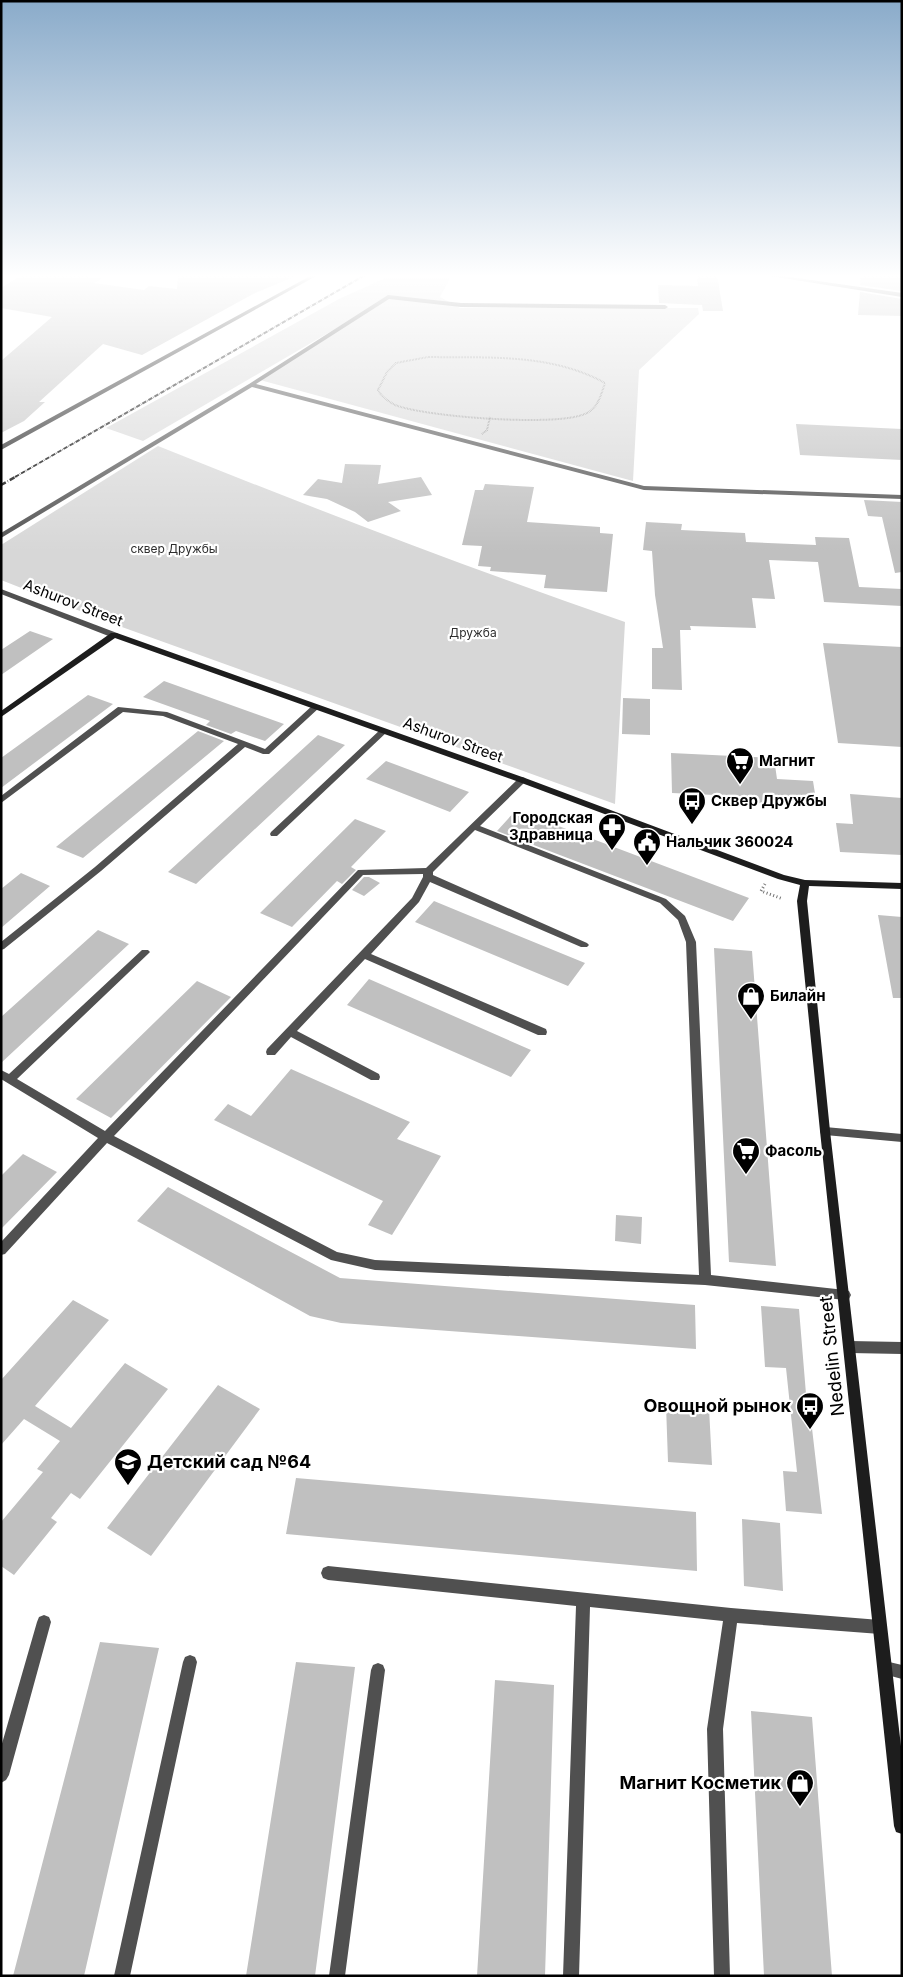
<svg xmlns="http://www.w3.org/2000/svg" width="903" height="1977" font-family="Inter,sans-serif">
  <style>
    .green { fill: #d7d7d7 }
    .building { fill: #c0c0c0 }
    .lines { fill: none; stroke-linecap: round; stroke-linejoin: round }
    .path-far1 { stroke: #727272; stroke-width: 2; stroke-dasharray: 0.5 1; stroke-linecap: butt }
    .path { stroke: #727272; stroke-width: 3; stroke-dasharray: 1 2.5; stroke-linecap: butt }
    .lane { fill: #505050; fill-rule: evenodd }
    .street { fill: #505050; fill-rule: evenodd }
    .secondary { fill: #1d1d1d; fill-rule: evenodd }
    .rail-far1 { stroke: #000; stroke-width: 2; stroke-dasharray: 4.5 1 0.5 1; stroke-linecap: butt }
    .rail { stroke: #000; stroke-width: 2.5; stroke-dasharray: 5.5 2 0.5 2; stroke-linecap: butt }
    .labels { text-anchor: middle; stroke-width: 4.5; stroke-linejoin: round; paint-order: stroke }
    .far-park-label { font-size: 12px; fill: #2e2e2e; stroke: #fff }
    .street-label { font-size: 15px; fill: #000; stroke: #fff }
    .poi-label { font-size: 15px; font-weight: bold; fill: #000; stroke: #fff; text-anchor: start }
    .near-street-label { font-size: 18px; fill: #000; stroke: #fff }
    .near-poi-label { font-size: 18px; font-weight: bold; fill: #000; stroke: #fff; text-anchor: end }
  </style>
  <rect width="100%" height="100%" fill="#fff"/>
  <!-- green -->
  <path class="green" d="M 392,275 L 452,275 L 440,297 L 460,308 L 698,308 L 699,314 L 639,370 L 633,481 L 260,380 L 352,319 L 143,441 L 106,428 L 339,299 Z
    M 158,446 C 313,508 468,568 625,622 L 615,804 L 108,622 L 1,580 L 1,545 Z"/>
  <!-- building -->
  <path class="building" d="M 22,275 L 81,275 L 102,278 L 94,283 L 144,290 L 149,286 L 177,289 L 178,275 L 298,275 L 253,294 L 142,355 L 103,344 L 39,402 L 45,402 L 24,421 L 1,433 L 1,361 L 52,317 L 1,308 L 1,288 Z
    M 697,275 L 717,275 L 723,311 L 703,311 L 702,305 L 659,303 L 658,285 L 698,286 Z
    M 861,275 L 902,275 L 902,291 L 860,285 Z
    M 860,292 L 902,299 L 902,316 L 858,315 Z
    M 796,424 L 902,429 L 902,460 L 800,455 Z
    M 345,464 L 381,465 L 378,484 L 421,477 L 432,495 L 388,502 L 401,511 L 368,522 L 355,512 L 327,499 L 303,495 L 318,479 L 342,483 Z
    M 485,484 L 534,487 L 527,522 L 600,527 L 600,533 L 613,534 L 607,592 L 544,588 L 546,575 L 490,571 L 491,567 L 478,566 L 482,546 L 462,545 L 475,490 L 483,490 Z
    M 864,500 L 902,502 L 902,572 L 895,573 L 882,517 L 868,516 Z
    M 646,522 L 682,524 L 681,530 L 745,533 L 746,542 L 816,545 L 815,537 L 849,538 L 859,587 L 902,589 L 902,606 L 824,602 L 818,562 L 769,560 L 775,599 L 752,598 L 756,628 L 690,626 L 691,630 L 680,630 L 682,690 L 652,689 L 652,648 L 663,648 L 655,595 L 652,551 L 643,550 Z
    M 30,631 L 53,639 L 1,675 L 1,650 Z
    M 823,643 L 902,647 L 902,747 L 838,743 Z
    M 164,681 L 284,724 L 265,741 L 236,731 L 231,734 L 206,725 L 210,721 L 143,697 Z
    M 88,695 L 113,704 L 1,788 L 1,758 Z
    M 623,698 L 650,699 L 650,735 L 622,734 Z
    M 198,731 L 224,741 L 83,858 L 56,847 Z
    M 318,735 L 345,745 L 196,884 L 168,872 Z
    M 671,753 L 774,758 L 777,779 L 813,781 L 817,806 L 757,803 L 757,797 L 672,793 Z
    M 386,761 L 469,792 L 450,812 L 366,779 Z
    M 850,794 L 902,798 L 902,855 L 840,852 L 836,823 L 853,824 Z
    M 516,810 L 749,898 L 733,921 L 497,831 Z
    M 355,819 L 386,831 L 351,867 L 356,870 L 342,884 L 337,881 L 292,927 L 260,913 Z
    M 21,873 L 50,886 L 1,928 L 1,889 Z
    M 364,877 L 369,877 L 380,883 L 364,896 L 352,890 Z
    M 434,901 L 463,913 L 585,963 L 568,986 L 415,922 Z
    M 878,915 L 902,917 L 902,998 L 893,998 Z
    M 98,930 L 129,944 L 1,1063 L 1,1017 Z
    M 714,948 L 752,951 L 776,1266 L 729,1262 Z
    M 369,979 L 465,1021 L 531,1050 L 511,1077 L 347,1005 Z
    M 197,981 L 231,997 L 111,1118 L 76,1099 Z
    M 291,1069 L 410,1122 L 397,1139 L 441,1156 L 392,1235 L 368,1225 L 383,1201 L 214,1120 L 228,1104 L 251,1116 Z
    M 23,1154 L 57,1172 L 1,1229 L 1,1176 Z
    M 168,1187 L 340,1278 L 695,1305 L 696,1349 L 341,1323 L 310,1316 L 137,1221 Z
    M 616,1215 L 642,1217 L 641,1244 L 615,1241 Z
    M 73,1300 L 109,1320 L 35,1406 L 71,1428 L 125,1363 L 168,1389 L 80,1499 L 71,1493 L 51,1518 L 57,1522 L 14,1575 L 1,1566 L 1,1522 L 43,1472 L 37,1469 L 60,1441 L 24,1419 L 1,1445 L 1,1380 Z
    M 761,1306 L 799,1309 L 806,1394 L 808,1394 L 822,1514 L 786,1511 L 783,1471 L 797,1472 L 786,1368 L 765,1367 Z
    M 218,1385 L 260,1409 L 151,1556 L 107,1528 Z
    M 666,1405 L 709,1408 L 712,1465 L 668,1462 Z
    M 296,1478 L 696,1512 L 697,1571 L 286,1534 Z
    M 742,1519 L 780,1523 L 783,1591 L 744,1586 Z
    M 100,1642 L 159,1648 L 84,1976 L 13,1976 Z
    M 296,1662 L 355,1667 L 315,1976 L 246,1976 Z
    M 495,1680 L 554,1685 L 545,1976 L 477,1976 Z
    M 751,1711 L 812,1717 L 832,1976 L 764,1976 Z"/>
  <g class="lines">
    <!-- path-far1 -->
    <path class="path-far1" d="M 428,357 C 487,358 551,353 605,383 C 600,397 598,410 582,415 C 551,426 426,417 395,405 C 388,401 382,397 378,390 L 387,372 L 396,363 Z
      M 482,434 L 487,430 L 490,417"/>
    <!-- path -->
    <path class="path" d="M 765,884 L 761,891 L 783,899"/>
    <!-- lane -->
    <path class="lane" d="M 764,275 L 776,275 L 902,293 L 902,297 Z
      M 388,295 L 461,303 L 665,305 L 668,307 L 665,309 L 461,307 L 389,299 L 256,384 L 644,486 L 902,495 L 902,499 L 644,490 L 252,387 L 1,538 L 1,533 L 249,384 Z
      M 313,705 L 319,705 L 320,707 L 269,754 L 263,754 L 245,747 L 101,871 L 4,949 L 1,950 L 1,942 L 95,867 L 238,744 L 163,716 L 123,712 L 1,803 L 1,796 L 118,707 L 167,712 L 265,749 Z
      M 381,729 L 384,729 L 388,731 L 277,836 L 271,836 L 270,834 L 271,832 Z
      M 522,777 L 525,778 L 526,780 L 525,782 L 480,826 L 666,899 L 685,916 L 696,942 L 711,1275 L 845,1290 L 849,1291 L 851,1295 L 849,1299 L 845,1300 L 705,1285 L 375,1270 L 331,1260 L 107,1143 L 5,1254 L 1,1255 L 1,1242 L 98,1138 L 1,1079 L 1,1070 L 9,1074 L 142,950 L 148,950 L 150,952 L 148,954 L 17,1079 L 105,1131 L 358,870 L 426,868 L 519,778 ZM 475,830 L 660,903 L 678,920 L 686,942 L 699,1275 L 375,1260 L 337,1252 L 114,1136 L 363,875 L 423,874 L 423,877 L 412,898 L 267,1049 L 266,1052 L 267,1055 L 275,1055 L 291,1037 L 371,1080 L 379,1080 L 380,1077 L 379,1074 L 297,1031 L 365,959 L 538,1035 L 546,1035 L 547,1032 L 546,1029 L 371,954 L 419,902 L 430,882 L 581,947 L 587,947 L 589,945 L 587,943 L 433,875 L 433,872 Z
      M 825,1127 L 902,1134 L 902,1142 L 825,1135 L 821,1134 L 820,1131 L 821,1128 Z
      M 850,1341 L 902,1342 L 902,1354 L 850,1353 L 846,1351 L 844,1347 L 846,1343 Z
      M 328,1566 L 731,1608 L 880,1620 L 885,1622 L 887,1627 L 885,1632 L 880,1634 L 737,1623 L 723,1729 L 730,1976 L 714,1976 L 707,1729 L 723,1621 L 590,1607 L 579,1976 L 563,1976 L 576,1606 L 328,1580 L 323,1578 L 321,1573 L 323,1568 Z
      M 44,1615 L 49,1617 L 51,1622 L 9,1775 L 6,1780 L 1,1783 L 1,1747 L 37,1622 L 39,1617 Z
      M 190,1655 L 195,1657 L 197,1662 L 130,1976 L 114,1976 L 183,1662 L 185,1657 Z
      M 885,1661 L 902,1665 L 902,1679 L 880,1673 L 878,1668 L 880,1663 Z
      M 378,1663 L 383,1665 L 385,1670 L 345,1976 L 329,1976 L 371,1670 L 373,1665 Z"/>
    <!-- street -->
    <path class="street" d="M 1,589 L 117,633 L 118,635 L 117,637 L 111,637 L 1,594 Z"/>
    <!-- secondary -->
    <path class="secondary" d="M 312,275 L 318,275 L 1,450 L 1,445 Z
      M 111,633 L 117,633 L 525,778 L 784,875 L 805,880 L 902,883 L 902,889 L 809,886 L 807,901 L 830,1131 L 902,1755 L 902,1834 L 896,1832 L 894,1826 L 820,1131 L 797,901 L 800,885 L 778,879 L 519,782 L 115,638 L 1,717 L 1,711 Z"/>
    <!-- rail-far1 -->
    <path class="rail-far1" d="M 15,477 L 365,275"/>
    <!-- rail -->
    <path class="rail" d="M 1,485 L 17,476"/>
  </g>
  <!-- sky -->
  <linearGradient id="sky" x2="0" y2="1"><stop stop-color="#8aabca"/><stop offset="0.5" stop-color="#fff"/><stop offset="1" stop-color="#fff" stop-opacity="0"/></linearGradient>
  <rect width="903" height="552" fill="url(#sky)"/>
  <!-- icons -->
  <defs>
    <g id="supermarket-pin" transform="scale(1.4375)"><path d="M0 17L-7.5 6A9.5 9.5 0 1 1 7.5 6Z" fill="#000" stroke="#fff"/><path d="M-6-5.5h2.5l.6 2H6L4.5 2H-2.5L-4.4-4H-6ZM-1.5 3.2a1.3 1.3 0 1 0 .1 0ZM3 3.2a1.3 1.3 0 1 0 .1 0Z" fill="#fff"/></g>
    <g id="bus-pin" transform="scale(1.4375)"><path d="M0 17L-7.5 6A9.5 9.5 0 1 1 7.5 6Z" fill="#000" stroke="#fff"/><path d="M-5-6H5V4H4V6H2V4H-2V6H-4V4H-5ZM-3.5-4V0h7V-4ZM-3.5 1.2v1.5H-2V1.2ZM2 1.2v1.5H3.5V1.2Z" fill="#fff"/></g>
    <g id="pharmacy-pin" transform="scale(1.4375)"><path d="M0 17L-7.5 6A9.5 9.5 0 1 1 7.5 6Z" fill="#000" stroke="#fff"/><path d="M-2-6h4v4h4v4h-4v4h-4v-4h-4v-4h4Z" fill="#fff"/></g>
    <g id="civic-pin" transform="scale(1.4375)"><path d="M0 17L-7.5 6A9.5 9.5 0 1 1 7.5 6Z" fill="#000" stroke="#fff"/><path d="M-.6-6.5H3V-4.5H.6V-3L4-1V1h2V6H-6V1h2V-1L-.6-3ZM-1.2 2.5V6h2.4V2.5Z" fill="#fff"/></g>
    <g id="shop-pin" transform="scale(1.4375)"><path d="M0 17L-7.5 6A9.5 9.5 0 1 1 7.5 6Z" fill="#000" stroke="#fff"/><path d="M-5-2.5h2.3a2.7 3.5 0 0 1 5.4 0H5L5.5 6h-11ZM-1.5-2.5h3a1.5 2.3 0 0 0-3 0Z" fill="#fff"/></g>
    <g id="school-pin" transform="scale(1.4375)"><path d="M0 17L-7.5 6A9.5 9.5 0 1 1 7.5 6Z" fill="#000" stroke="#fff"/><path d="M0-5L7-2L0 1L-7-2ZM-4 1L0 2.5L4 1V4Q0 6-4 4Z" fill="#fff"/></g>
  </defs>
  <g fill-rule="evenodd">
    <use href="#supermarket-pin" x="740" y="761"/>
    <use href="#bus-pin" x="692" y="801"/>
    <use href="#pharmacy-pin" x="612" y="827"/>
    <use href="#civic-pin" x="647" y="842"/>
    <use href="#shop-pin" x="751" y="996"/>
    <use href="#supermarket-pin" x="746" y="1151"/>
    <use href="#bus-pin" x="810" y="1406"/>
    <use href="#school-pin" x="128" y="1462"/>
    <use href="#shop-pin" x="800" y="1783"/>
  </g>
  <g class="labels">
    <!-- far-park labels -->
    <g class="far-park-label">
      <text x="174" y="553">сквер Дружбы</text>
      <text x="473" y="637">Дружба</text>
    </g>
    <!-- street labels -->
    <g class="street-label">
      <text transform="translate(73 603) rotate(21)" y="5">Ashurov Street</text>
      <text transform="translate(453 740) rotate(20)" y="5">Ashurov Street</text>
    </g>
    <!-- poi labels -->
    <g class="poi-label">
      <text x="759" y="766">Магнит</text>
      <text x="711" y="806">Сквер Дружбы</text>
      <text x="593" y="823" text-anchor="end">Городская<tspan x="593" dy="17">Здравница</tspan></text>
      <text x="666" y="847">Нальчик 360024</text>
      <text x="770" y="1001">Билайн</text>
      <text x="765" y="1156">Фасоль</text>
    </g>
    <!-- near-street labels -->
    <g class="near-street-label">
      <text transform="translate(832 1356) rotate(-96)" y="6">Nedelin Street</text>
    </g>
    <!-- near-poi labels -->
    <g class="near-poi-label">
      <text x="791" y="1412">Овощной рынок</text>
      <text x="147" y="1468" text-anchor="start">Детский сад №64</text>
      <text x="781" y="1789">Магнит Косметик</text>
    </g>
  </g>
  <!-- border -->
  <rect width="903" height="1977" fill="none" stroke="#000000" stroke-width="5"/>
</svg>
